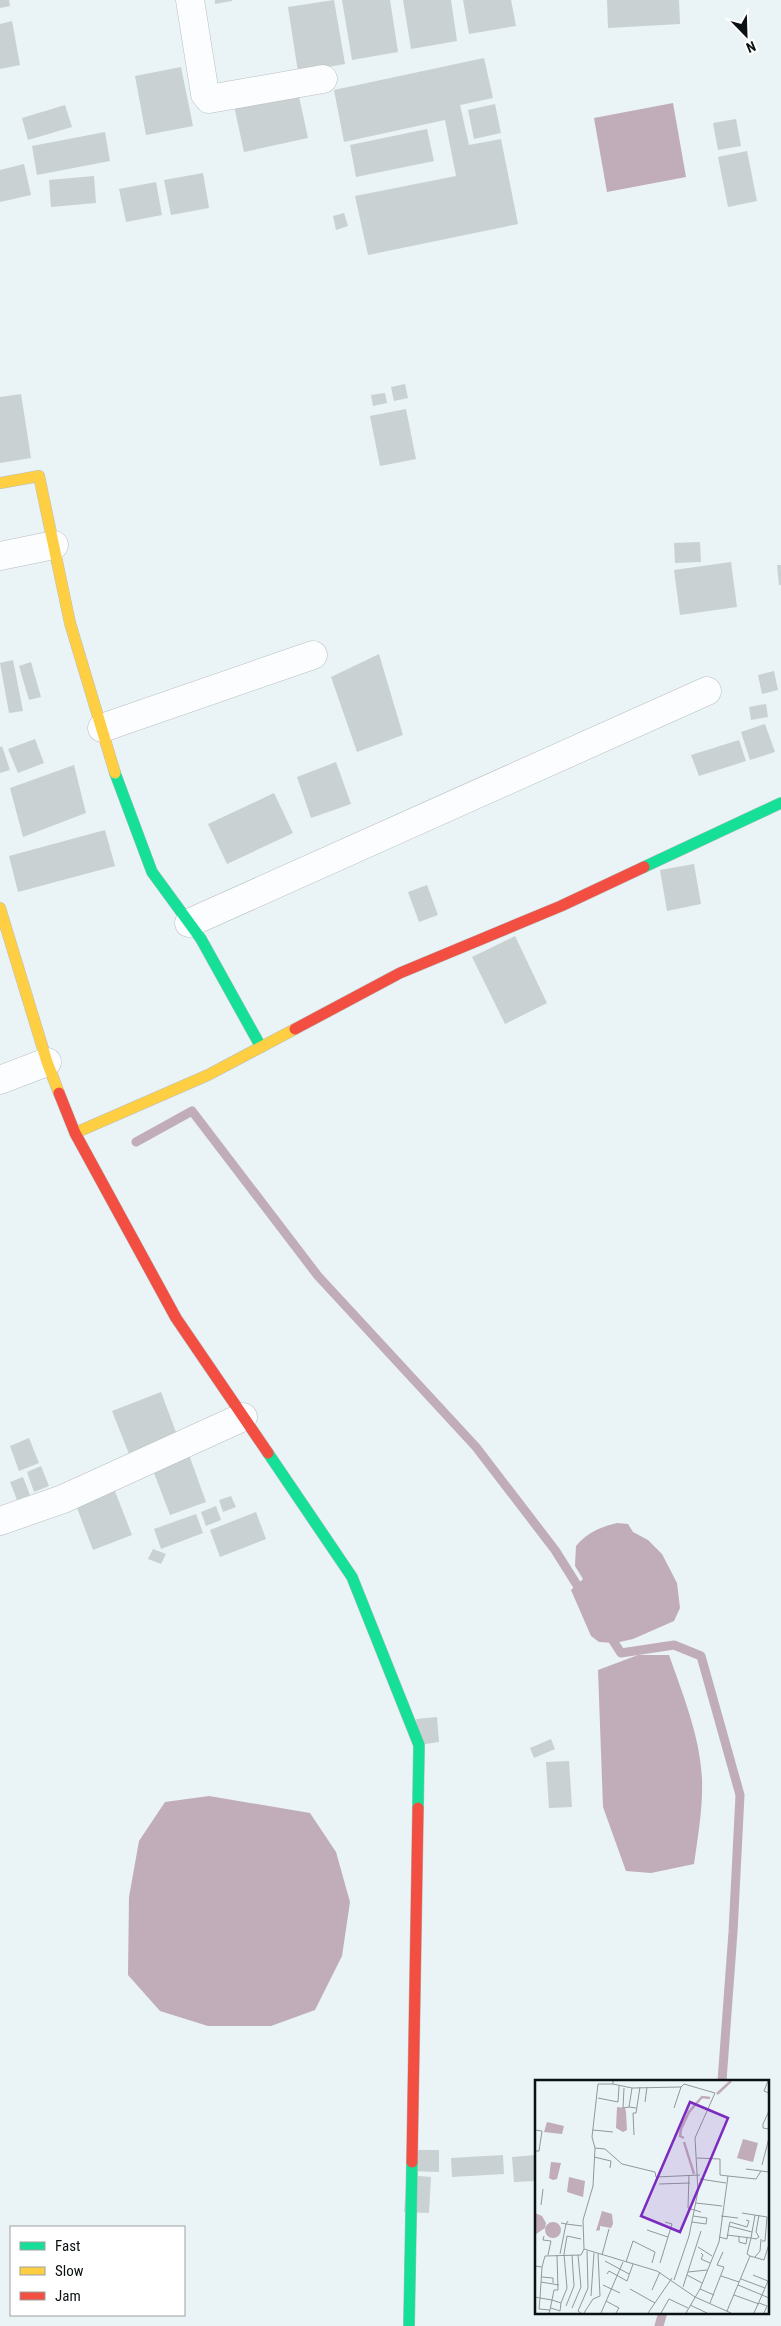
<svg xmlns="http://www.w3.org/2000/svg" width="781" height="2326" font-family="'Roboto Condensed',sans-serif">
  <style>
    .water { fill: #c1acba }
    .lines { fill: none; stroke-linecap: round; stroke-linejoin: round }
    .stream { stroke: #c1acba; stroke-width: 9 }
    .building { fill: #cad1d2 }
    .street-casing { stroke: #b8bfc1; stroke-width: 29 }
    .fast-casing { stroke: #b8bfc1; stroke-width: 12 }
    .slow-casing { stroke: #b8bfc1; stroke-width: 12 }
    .jam-casing { stroke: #b8bfc1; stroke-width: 12 }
    .street { stroke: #fcfdfe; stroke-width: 28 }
    .fast { stroke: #16e098; stroke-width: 11 }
    .slow { stroke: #ffcf43; stroke-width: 11 }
    .jam { stroke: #f24e42; stroke-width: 11 }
    .inset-river { fill: none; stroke: #c1acba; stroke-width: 2.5 }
    .inset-road { fill: none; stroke: #91989a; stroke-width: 1 }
    .view { fill: #7b2cbf; fill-opacity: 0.15; stroke: #7b2cbf; stroke-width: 2.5 }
    .inset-edge { fill: none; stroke: #0b1012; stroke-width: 2.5 }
  </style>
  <rect width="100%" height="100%" fill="#eaf3f5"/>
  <!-- water -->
  <path class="water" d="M 673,103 L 686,177 L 607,192 L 594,118 Z
    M 617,1523 L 628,1524 L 633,1532 L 648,1540 L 662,1554 L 677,1583 L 680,1608 L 674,1621 L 633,1639 L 615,1643 L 599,1642 L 591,1636 L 571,1590 L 583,1579 L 575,1566 L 576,1546 C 587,1533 600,1527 617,1523 Z
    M 638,1655 L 669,1655 C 683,1695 700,1736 702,1779 C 703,1807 698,1836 694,1864 L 651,1873 L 626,1871 L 603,1807 L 598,1670 Z
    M 209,1796 L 310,1813 L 336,1852 L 350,1902 L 342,1956 L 315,2010 L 271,2026 L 208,2026 L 160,2011 L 128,1975 L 129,1897 L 139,1841 L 165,1802 Z"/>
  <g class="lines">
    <!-- stream -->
    <path class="stream" d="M 136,1142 L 192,1111 L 318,1276 L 476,1447 L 555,1550 L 582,1593
      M 608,1633 L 621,1653 L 674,1645 L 701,1656 L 740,1795 L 733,1932 L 722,2081
      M 659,2326 L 663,2312"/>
  </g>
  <!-- building -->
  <path class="building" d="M 0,0 L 9,0 L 10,6 L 0,8 Z
    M 215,0 L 232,0 L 232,1 L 215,4 Z
    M 334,0 L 345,64 L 298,72 L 288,7 Z
    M 342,0 L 390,0 L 398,52 L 352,60 Z
    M 403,0 L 451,0 L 457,41 L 411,49 Z
    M 463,0 L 511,0 L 516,26 L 469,34 Z
    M 607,0 L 679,0 L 680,24 L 608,28 Z
    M 12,21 L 20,65 L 0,69 L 0,24 Z
    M 484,58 L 493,98 L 460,105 L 469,145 L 501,139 L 518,224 L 368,255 L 355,196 L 456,176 L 445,120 L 344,142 L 334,90 Z
    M 181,67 L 193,126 L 146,135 L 135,76 Z
    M 298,92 L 308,138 L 244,152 L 234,106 Z
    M 495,104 L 501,133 L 474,139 L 468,110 Z
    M 65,105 L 72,127 L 28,140 L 22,118 Z
    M 736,119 L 741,146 L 718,150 L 713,123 Z
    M 427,129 L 434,161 L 356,177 L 350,145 Z
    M 105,132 L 110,161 L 37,175 L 32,146 Z
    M 747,151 L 757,201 L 728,207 L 718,157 Z
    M 24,164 L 31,195 L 0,202 L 0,170 Z
    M 203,173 L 209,208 L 171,215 L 164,180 Z
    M 94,176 L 96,203 L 51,207 L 49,180 Z
    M 156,182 L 162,215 L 126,222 L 119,189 Z
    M 344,213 L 348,226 L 336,230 L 333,216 Z
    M 405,384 L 408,398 L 394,401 L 391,387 Z
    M 385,393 L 387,403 L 373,406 L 371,395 Z
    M 21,394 L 31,458 L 0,463 L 0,397 Z
    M 406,409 L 416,459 L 380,466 L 370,416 Z
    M 700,542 L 701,562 L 675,563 L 674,543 Z
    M 731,562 L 737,607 L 680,615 L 674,570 Z
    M 777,565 L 781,565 L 781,585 L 779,585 Z
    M 379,654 L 403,735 L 357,752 L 331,677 Z
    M 13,660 L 23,711 L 9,713 L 0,663 Z
    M 31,662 L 41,697 L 29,700 L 19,666 Z
    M 774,671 L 778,690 L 762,694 L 758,675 Z
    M 766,704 L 768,717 L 751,720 L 749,707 Z
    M 765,724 L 775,752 L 750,760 L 741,732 Z
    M 35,739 L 44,763 L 18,773 L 8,749 Z
    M 739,740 L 746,761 L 699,776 L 691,755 Z
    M 2,746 L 10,770 L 0,773 L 0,747 Z
    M 336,762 L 351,804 L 311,818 L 297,777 Z
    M 74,765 L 86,813 L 23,837 L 10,788 Z
    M 274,793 L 293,833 L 227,864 L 208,824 Z
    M 105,830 L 115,866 L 18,892 L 9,856 Z
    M 694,864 L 701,904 L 667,911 L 660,870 Z
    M 427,885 L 438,915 L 419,922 L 408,892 Z
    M 515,936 L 547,1003 L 505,1024 L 472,957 Z
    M 161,1392 L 177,1435 L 129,1454 L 112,1411 Z
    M 29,1438 L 39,1463 L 19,1471 L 10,1446 Z
    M 188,1452 L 206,1502 L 170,1515 L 151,1465 Z
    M 41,1466 L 49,1486 L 34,1492 L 27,1472 Z
    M 23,1477 L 30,1495 L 17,1500 L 10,1482 Z
    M 113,1486 L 132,1535 L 93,1550 L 74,1500 Z
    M 231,1496 L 236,1507 L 223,1512 L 219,1500 Z
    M 216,1506 L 221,1520 L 206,1526 L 201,1512 Z
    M 256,1512 L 266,1539 L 220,1557 L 210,1530 Z
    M 196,1514 L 203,1533 L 161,1549 L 154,1529 Z
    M 153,1549 L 166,1554 L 161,1564 L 148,1559 Z
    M 437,1717 L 439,1742 L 419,1745 L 416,1719 Z
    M 551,1739 L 555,1749 L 534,1758 L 530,1748 Z
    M 569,1761 L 572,1807 L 549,1808 L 546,1762 Z
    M 408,2150 L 439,2150 L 439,2172 L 407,2171 Z
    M 503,2155 L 504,2174 L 452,2177 L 451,2158 Z
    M 536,2155 L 536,2181 L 514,2182 L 512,2157 Z
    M 407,2175 L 431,2177 L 429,2213 L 404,2212 Z"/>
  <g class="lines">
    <!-- street casing -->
    <g class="street-casing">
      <path id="street" d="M 190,0 L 205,94 L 209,99 L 323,79
        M 0,556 L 54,545
        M 102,728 L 313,655
        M 189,923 L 707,691
        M 0,1080 L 47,1062
        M 0,1521 L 63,1499 L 243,1417"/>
    </g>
    <!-- fast casing -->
    <g class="fast-casing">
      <path id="fast" d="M 115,773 L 152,872 L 201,939 L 261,1047
        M 644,867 L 781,803
        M 268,1453 L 352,1577 L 419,1745 L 418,1808
        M 409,2326 L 412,2162"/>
    </g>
    <!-- slow casing -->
    <g class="slow-casing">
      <path id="slow" d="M 0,483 L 39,476 L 70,623 L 115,773
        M 0,908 L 47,1062 L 59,1093
        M 75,1133 L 208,1075 L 295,1029"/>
    </g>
    <!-- jam casing -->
    <g class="jam-casing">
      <path id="jam" d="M 295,1029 L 400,973 L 561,906 L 644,867
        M 59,1093 L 75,1133 L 176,1318 L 268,1453
        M 412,2162 L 418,1808"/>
    </g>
    <!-- street -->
    <use href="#street" class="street"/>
    <!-- fast -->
    <use href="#fast" class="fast"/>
    <!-- slow -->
    <use href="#slow" class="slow"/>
    <!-- jam -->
    <use href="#jam" class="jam"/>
  </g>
  <!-- overview -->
  <g transform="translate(535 2080)">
    <rect width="234" height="234" fill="#eaf3f5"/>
    <path d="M 82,27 L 90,28 L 91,32 L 92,50 L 88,52 L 81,48 ZM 12,42 L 29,46 L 27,54 L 9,52 ZM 208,59 L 223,63 L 218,82 L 202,78 ZM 16,82 L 26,83 L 22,99 L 18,100 L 14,98 ZM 34,97 L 50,101 L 48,117 L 32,112 ZM 67,131 L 77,134 L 78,144 L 76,148 L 65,146 L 65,150 L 61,151 ZM 0,133 L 7,136 L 11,143 L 10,148 L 1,154 ZM10 150a8 8 0 1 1 16 0a8 8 0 1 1-16 0Z" fill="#c1acba"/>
    <path class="inset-river" d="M 182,14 L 196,1M 149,58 L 145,56 L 146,49 L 154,32 L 167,17 L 175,18M 149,62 L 159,94"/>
    <path class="inset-road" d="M 233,1 L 229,11 L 234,13M 78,4 L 97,8 L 146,7 L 149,4 L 180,13 L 160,58 L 163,111 L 154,156 L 139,200M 89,8 L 88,28 L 94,27M 97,8 L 94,27 L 101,28M 63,18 L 83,22 L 84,6M 110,22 L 112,7M 139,28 L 146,7M 234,31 L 228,44 L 228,48 L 234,49M 0,50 L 7,51 L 4,71 L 0,71M 58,50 L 78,52M 99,55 L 98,33 L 101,33 L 105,7M 60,68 L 70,69 L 87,84 L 120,92 L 121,97 L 165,95M 59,77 L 76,81 L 75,88M 162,78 L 185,79 L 185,95 L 193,96M 227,85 L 234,58M 211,89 L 226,91M 154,95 L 153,128 L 166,132M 165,99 L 191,103M 124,104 L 155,103M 161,123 L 187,126M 6,125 L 8,109M 207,133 L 232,137 L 230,161 L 227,161M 220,135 L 216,158 L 221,159 L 224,157 L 221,152 L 224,135M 186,136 L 203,138M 33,141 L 31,144 L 47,146M 157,142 L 171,144 L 172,138 L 158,136M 194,146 L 195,142 L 212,147 L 214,141 L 211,140M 112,150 L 133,157M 9,156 L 8,160 L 16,161 L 13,175M 184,157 L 192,159 L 194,146 L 217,152M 204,157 L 204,162 L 211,164 L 212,158M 163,167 L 177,176M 49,169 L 122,191 L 160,217 L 196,233M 166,173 L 168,175 L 166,179 L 175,183M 25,174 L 31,144 L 26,143M 67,175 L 74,149M 215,176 L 229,180 L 234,164M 220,177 L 225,171 L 226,159M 70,181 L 94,194M 91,182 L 98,161 L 120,172 L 117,183M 125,183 L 137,144 L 130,142M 0,186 L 7,187 L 10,176 L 46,175 L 49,169 L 48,140 L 58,106 L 60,68 L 57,57 L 63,4 L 78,4 L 78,1M 153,192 L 172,190M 72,194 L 74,191 L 92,201 L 98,184M 152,195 L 167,203M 218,195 L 233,201 L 227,215 L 234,218M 186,196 L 204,202M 7,197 L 18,198 L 18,203M 206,199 L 230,208M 6,202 L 24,205M 68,205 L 85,213M 203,205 L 227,215 L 219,233M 148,207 L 166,151M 95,209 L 120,223M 165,209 L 179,215M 117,210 L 125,192M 199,215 L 224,224M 56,216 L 59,173M 0,217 L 5,218 L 4,229 L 15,230 L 14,233M 5,218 L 17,220 L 19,210 L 23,210 L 22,175M 5,218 L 7,187M 71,221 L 84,228 L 81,233M 175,223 L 189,187 L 182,185 L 188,172M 224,223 L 232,226 L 229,233M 155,225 L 172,233M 31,226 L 39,206 L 37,175M 16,228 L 25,231 L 26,223M 37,228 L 46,207 L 43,175M 15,230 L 17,220 L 26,223 L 32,208 L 29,174 L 32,156 L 46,159M 192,231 L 215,176 L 212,174 L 216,158 L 192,155M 46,233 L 43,231 L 53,208 L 52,171M 49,233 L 58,219 L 65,216 L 63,174M 66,233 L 88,182M 113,233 L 137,198M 126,233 L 134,219 L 153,228M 151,233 L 165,209 L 184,162 L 193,96 L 221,99 L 226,91 L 234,92"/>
    <path class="view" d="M 155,22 L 193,38 L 145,152 L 106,136 Z"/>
    <rect width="234" height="234" class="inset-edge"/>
  </g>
  <!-- legend -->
  <rect x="10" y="2226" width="175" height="90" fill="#ffffff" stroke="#9d9fa0"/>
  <rect x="20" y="2242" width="25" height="8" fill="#16e098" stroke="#9d9fa0"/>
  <text x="55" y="2251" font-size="15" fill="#0b1012">Fast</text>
  <rect x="20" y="2267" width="25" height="8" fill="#ffcf43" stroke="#9d9fa0"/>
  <text x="55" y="2276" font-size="15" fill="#0b1012">Slow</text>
  <rect x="20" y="2292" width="25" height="8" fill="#f24e42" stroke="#9d9fa0"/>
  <text x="55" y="2301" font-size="15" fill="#0b1012">Jam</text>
  <!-- north arrow -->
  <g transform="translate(746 35) rotate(157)" stroke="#ffffff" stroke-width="4" paint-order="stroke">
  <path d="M0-4L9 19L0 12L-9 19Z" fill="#0b1012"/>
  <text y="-8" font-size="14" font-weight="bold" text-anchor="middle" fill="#0b1012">N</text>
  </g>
</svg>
